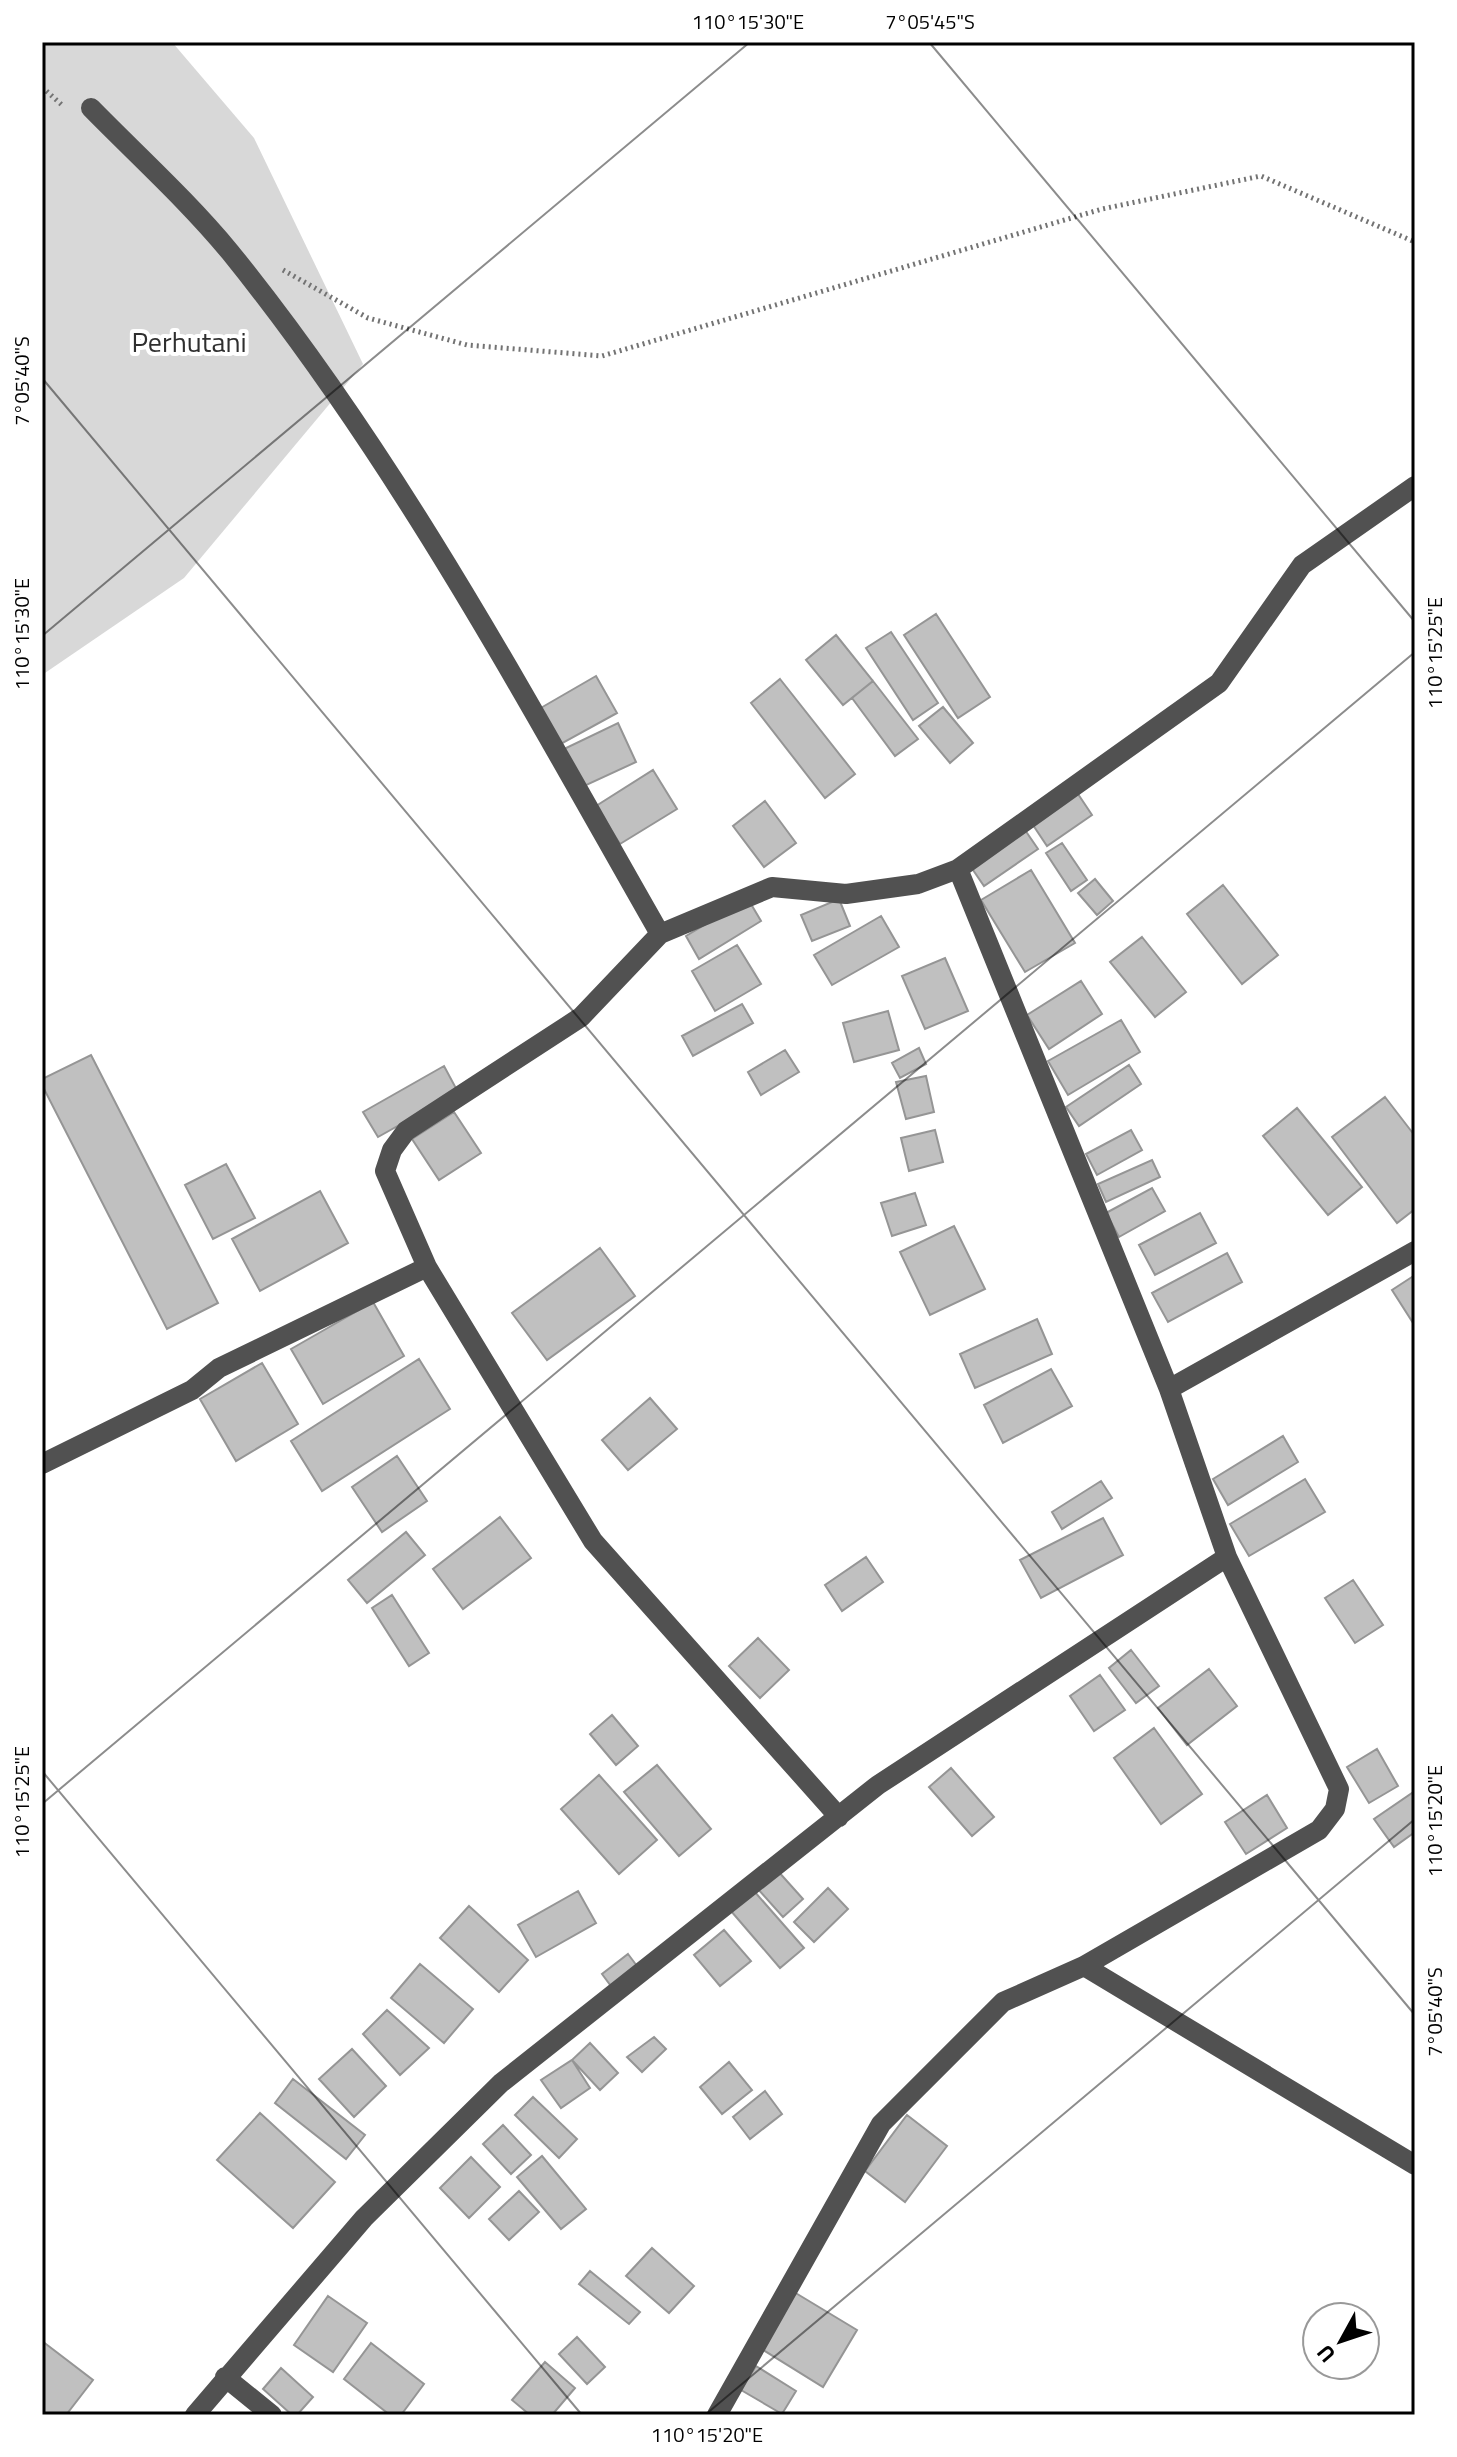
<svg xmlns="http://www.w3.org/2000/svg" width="1457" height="2457" font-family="'Titillium Web',sans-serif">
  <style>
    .green { fill: #d8d8d8 }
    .building { fill: #c0c0c0; stroke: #959595; stroke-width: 2 }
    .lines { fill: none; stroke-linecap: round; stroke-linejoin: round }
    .path { stroke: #737373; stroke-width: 5; stroke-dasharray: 2 4; stroke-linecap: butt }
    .minor { stroke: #515151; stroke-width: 20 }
    .ticks { fill: none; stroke: #000; stroke-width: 2; stroke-opacity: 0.45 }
    .labels { text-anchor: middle; stroke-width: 8; stroke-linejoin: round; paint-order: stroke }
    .park-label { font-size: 28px; fill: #2f2f2f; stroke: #fff }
    .neatline { fill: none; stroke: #000; stroke-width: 3 }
    .ticks-label { font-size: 20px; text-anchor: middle; fill: #000 }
  </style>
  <rect width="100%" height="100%" fill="#fff"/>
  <!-- green -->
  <path class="green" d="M 42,42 L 172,42 L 254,138 L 363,364 L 184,578 L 42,675 Z"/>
  <!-- building -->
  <path class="building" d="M 936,614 L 990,697 L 958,718 L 904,635 Z
    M 891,632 L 938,703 L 913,720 L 866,648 Z
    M 836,635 L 873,681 L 843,705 L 806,660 Z
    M 596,676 L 617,713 L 559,745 L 539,709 Z
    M 780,679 L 855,774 L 825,798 L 751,703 Z
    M 873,681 L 918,739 L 895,756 L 852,698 Z
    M 943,707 L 973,743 L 950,763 L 919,726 Z
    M 618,723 L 636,762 L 582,787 L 564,749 Z
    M 653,770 L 677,809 L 620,844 L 596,806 Z
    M 1078,794 L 1092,815 L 1047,846 L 1033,825 Z
    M 765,801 L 796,843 L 764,867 L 733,826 Z
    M 1025,830 L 1038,849 L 984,886 L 971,867 Z
    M 1062,843 L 1087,880 L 1071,891 L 1046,853 Z
    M 1031,870 L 1075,943 L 1025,972 L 981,900 Z
    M 1095,879 L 1113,901 L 1097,915 L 1078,893 Z
    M 1223,885 L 1278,955 L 1242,984 L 1187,914 Z
    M 748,899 L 761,921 L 699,959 L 686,936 Z
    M 839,899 L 850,926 L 812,941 L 801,915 Z
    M 881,916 L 899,947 L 832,985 L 814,955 Z
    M 1142,937 L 1186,992 L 1155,1017 L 1110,962 Z
    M 737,945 L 761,984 L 715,1011 L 692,971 Z
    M 945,958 L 968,1011 L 925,1029 L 902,976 Z
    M 1081,981 L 1102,1014 L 1049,1049 L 1027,1015 Z
    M 742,1004 L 753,1023 L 693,1056 L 682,1036 Z
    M 888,1011 L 899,1050 L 854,1062 L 843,1023 Z
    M 1121,1020 L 1140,1052 L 1068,1095 L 1048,1061 Z
    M 919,1048 L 926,1064 L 900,1078 L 892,1063 Z
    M 785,1050 L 799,1072 L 761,1095 L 748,1072 Z
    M 91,1055 L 218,1303 L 167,1329 L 42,1085 L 42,1079 Z
    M 1129,1065 L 1141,1084 L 1079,1126 L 1066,1107 Z
    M 444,1066 L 458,1092 L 378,1137 L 363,1112 Z
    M 926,1076 L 934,1112 L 906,1119 L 896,1082 Z
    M 1385,1097 L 1415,1136 L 1415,1209 L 1397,1223 L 1332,1137 Z
    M 1297,1108 L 1362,1187 L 1328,1215 L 1263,1136 Z
    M 454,1112 L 481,1153 L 439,1180 L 412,1139 Z
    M 935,1130 L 943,1162 L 909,1171 L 901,1138 Z
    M 1131,1130 L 1142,1150 L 1097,1175 L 1086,1154 Z
    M 1152,1160 L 1160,1177 L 1106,1202 L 1098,1184 Z
    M 226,1164 L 255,1218 L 213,1239 L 185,1185 Z
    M 1152,1188 L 1165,1211 L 1119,1237 L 1106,1213 Z
    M 320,1191 L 348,1243 L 260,1291 L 232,1239 Z
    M 915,1193 L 926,1225 L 892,1236 L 881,1203 Z
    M 1200,1213 L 1216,1243 L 1155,1275 L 1139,1245 Z
    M 954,1226 L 985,1289 L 930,1315 L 900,1252 Z
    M 600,1248 L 635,1296 L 547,1360 L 512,1313 Z
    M 1227,1253 L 1242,1282 L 1168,1322 L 1152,1293 Z
    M 1415,1275 L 1415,1326 L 1392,1290 Z
    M 373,1302 L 404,1356 L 323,1404 L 291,1349 Z
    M 1037,1319 L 1052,1354 L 975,1388 L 960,1354 Z
    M 419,1359 L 450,1409 L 322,1491 L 291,1441 Z
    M 262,1363 L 298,1424 L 236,1461 L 200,1399 Z
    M 1051,1369 L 1072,1406 L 1003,1443 L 984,1405 Z
    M 650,1398 L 677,1429 L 628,1470 L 602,1440 Z
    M 1283,1436 L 1298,1462 L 1228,1505 L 1213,1479 Z
    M 397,1456 L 427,1501 L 382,1532 L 352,1487 Z
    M 1305,1479 L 1325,1512 L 1249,1556 L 1230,1524 Z
    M 1101,1481 L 1112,1498 L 1062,1529 L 1052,1512 Z
    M 500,1517 L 531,1558 L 463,1609 L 433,1569 Z
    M 1103,1518 L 1123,1555 L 1041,1598 L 1020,1560 Z
    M 406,1532 L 425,1555 L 367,1603 L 348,1580 Z
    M 866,1557 L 883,1582 L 842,1611 L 825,1585 Z
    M 1353,1580 L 1383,1625 L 1355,1643 L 1325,1598 Z
    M 392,1595 L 429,1653 L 409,1666 L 372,1608 Z
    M 758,1638 L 789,1670 L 760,1698 L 729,1666 Z
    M 1131,1650 L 1159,1686 L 1136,1703 L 1109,1668 Z
    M 1209,1669 L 1237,1706 L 1187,1745 L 1158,1708 Z
    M 1100,1675 L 1125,1710 L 1094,1731 L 1070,1696 Z
    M 612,1715 L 638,1746 L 616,1765 L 590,1734 Z
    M 1154,1728 L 1202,1794 L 1161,1824 L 1114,1758 Z
    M 1377,1749 L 1398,1786 L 1369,1803 L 1347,1767 Z
    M 657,1765 L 711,1829 L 679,1856 L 624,1792 Z
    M 951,1768 L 994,1817 L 972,1836 L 929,1787 Z
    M 599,1775 L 657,1840 L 619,1874 L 561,1809 Z
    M 1415,1791 L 1415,1832 L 1394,1847 L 1374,1819 Z
    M 1267,1795 L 1287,1828 L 1246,1854 L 1225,1822 Z
    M 777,1870 L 803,1899 L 783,1917 L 757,1888 Z
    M 828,1888 L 848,1909 L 814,1942 L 794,1922 Z
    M 578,1891 L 596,1923 L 536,1957 L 518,1925 Z
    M 754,1891 L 804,1948 L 780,1968 L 731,1911 Z
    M 469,1906 L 528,1960 L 499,1992 L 440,1938 Z
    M 724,1930 L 751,1961 L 720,1986 L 694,1955 Z
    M 628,1954 L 637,1966 L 611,1986 L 602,1974 Z
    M 420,1964 L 473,2009 L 444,2043 L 391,1998 Z
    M 387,2010 L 429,2048 L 400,2075 L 363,2034 Z
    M 654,2037 L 666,2049 L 642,2072 L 627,2057 Z
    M 590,2043 L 618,2073 L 600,2090 L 572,2060 Z
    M 352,2049 L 386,2086 L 354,2117 L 319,2079 Z
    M 572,2060 L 590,2088 L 561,2108 L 541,2080 Z
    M 729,2062 L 752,2090 L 722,2114 L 700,2087 Z
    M 293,2079 L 365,2135 L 346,2159 L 275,2103 Z
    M 765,2091 L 782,2114 L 750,2139 L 733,2117 Z
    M 533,2097 L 577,2139 L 559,2158 L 515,2115 Z
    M 260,2113 L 335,2182 L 293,2228 L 217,2160 Z
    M 907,2115 L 947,2146 L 905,2202 L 865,2171 Z
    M 503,2125 L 531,2155 L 511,2174 L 483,2144 Z
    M 542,2156 L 586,2209 L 561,2229 L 517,2177 Z
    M 471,2157 L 500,2187 L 469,2218 L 440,2188 Z
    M 519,2191 L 539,2212 L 509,2240 L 489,2219 Z
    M 652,2248 L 694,2286 L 669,2313 L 626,2276 Z
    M 590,2271 L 640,2312 L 629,2324 L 579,2284 Z
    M 794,2292 L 857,2330 L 823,2387 L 760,2348 Z
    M 328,2296 L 367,2323 L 333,2372 L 294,2345 Z
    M 577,2337 L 605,2367 L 587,2384 L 559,2354 Z
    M 42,2341 L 93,2380 L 66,2415 L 42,2415 Z
    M 371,2343 L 424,2384 L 401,2415 L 390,2415 L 344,2379 Z
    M 545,2362 L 575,2388 L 552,2415 L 530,2415 L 512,2400 Z
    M 756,2366 L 796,2391 L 782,2414 L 741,2390 Z
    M 281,2368 L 313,2397 L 297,2415 L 292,2415 L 263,2389 Z"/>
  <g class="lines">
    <!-- path -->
    <path class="path" d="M 42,87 L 63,106
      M 283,270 L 368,318 L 467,345 L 602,356 L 1102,209 L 1261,176 L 1415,242"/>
    <!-- minor -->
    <path class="minor" d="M 91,108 C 137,155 188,201 230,252 C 399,461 527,701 660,934
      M 1169,1389 L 1415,1251
      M 42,1464 L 192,1390 L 219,1368 L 427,1267
      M 839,1817 L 593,1541 L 427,1267 L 385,1171 L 392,1150 L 406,1131 L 581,1017 L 660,934 L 772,887 L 846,894 L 918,884 L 958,869 L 1219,683 L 1302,565 L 1415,486
      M 1084,1966 L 1415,2165
      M 225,2377 L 272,2415
      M 195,2415 L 364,2218 L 501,2083 L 878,1785 L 1227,1557
      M 717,2415 L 881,2124 L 1003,2002 L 1084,1966 L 1319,1830 L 1335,1809 L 1339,1789 L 1227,1557 L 1169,1389 L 958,869"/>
  </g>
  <!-- ticks -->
  <path class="ticks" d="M 929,42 L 1415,622M 42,378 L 1415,2015M 42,636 L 750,42M 42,1771 L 582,2415M 42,1804 L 1415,652M 705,2415 L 1415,1819"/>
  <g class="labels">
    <!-- park labels -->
    <g class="park-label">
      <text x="189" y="352">Perhutani</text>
    </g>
  </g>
  <!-- border -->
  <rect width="1457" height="2457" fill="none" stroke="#ffffff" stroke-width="88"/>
  <!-- north arrow -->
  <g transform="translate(1341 2341) rotate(230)"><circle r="38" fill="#ffffff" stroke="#999999" stroke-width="2"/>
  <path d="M0-6L14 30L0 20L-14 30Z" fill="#000000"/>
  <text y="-12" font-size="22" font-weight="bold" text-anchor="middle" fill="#000000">U</text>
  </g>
  <rect x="44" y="44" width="1369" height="2369" class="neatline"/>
  <g class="ticks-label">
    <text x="748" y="29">110°15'30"E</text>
    <text x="930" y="29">7°05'45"S</text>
    <text transform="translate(22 381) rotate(-90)" y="7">7°05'40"S</text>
    <text transform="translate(22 634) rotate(-90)" y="7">110°15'30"E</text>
    <text transform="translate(1435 653) rotate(-90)" y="7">110°15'25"E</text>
    <text transform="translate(22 1802) rotate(-90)" y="7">110°15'25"E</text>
    <text transform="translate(1435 1821) rotate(-90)" y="7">110°15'20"E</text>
    <text transform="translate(1435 2012) rotate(-90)" y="7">7°05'40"S</text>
    <text x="707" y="2442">110°15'20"E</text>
  </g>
</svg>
